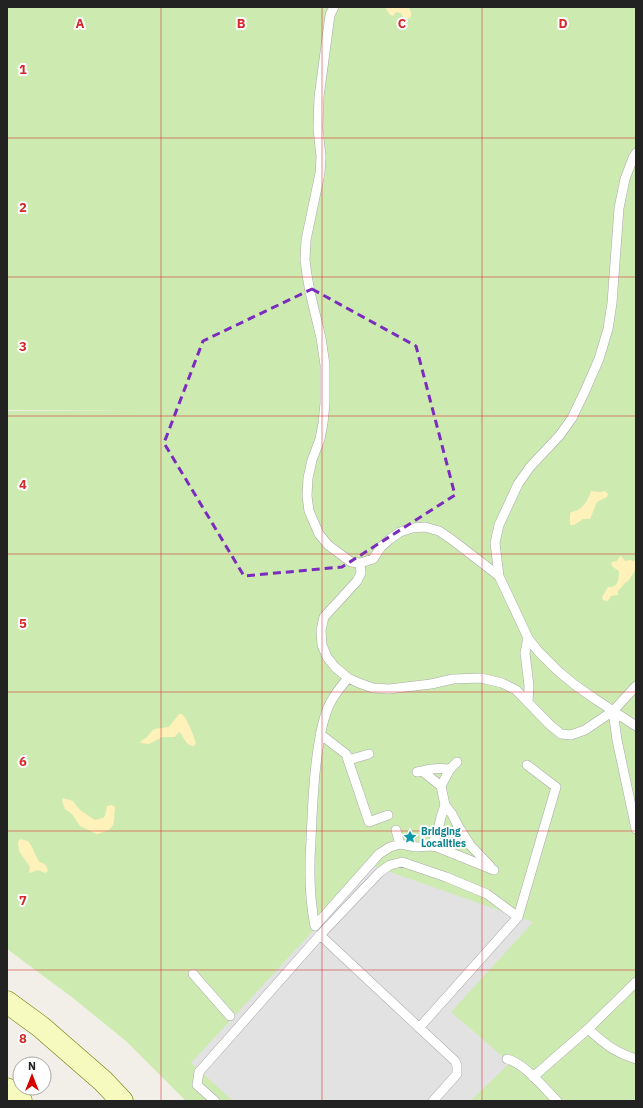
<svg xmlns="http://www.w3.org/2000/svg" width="643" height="1108" font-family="'IBM Plex Sans',sans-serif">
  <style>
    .grass { fill: #cdebb0 }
    .sand { fill: #fff1ba }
    .parking { fill: #e2e2e2 }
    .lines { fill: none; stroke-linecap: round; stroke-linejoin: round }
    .lane-casing { stroke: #a9a9a9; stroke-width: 10 }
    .secondary-casing { stroke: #707d05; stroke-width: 23 }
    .lane { stroke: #fff; stroke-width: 9 }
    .secondary { stroke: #f7fabf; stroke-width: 22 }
    .marked { fill: none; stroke: #7b2cbf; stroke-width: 3; stroke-dasharray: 8 5; stroke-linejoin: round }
    .grid { fill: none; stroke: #d62828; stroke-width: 1; stroke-opacity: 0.55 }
    .labels { text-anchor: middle; stroke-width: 4; stroke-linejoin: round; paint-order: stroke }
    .culture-label { font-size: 10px; font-weight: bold; fill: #0d838f; stroke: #fff; text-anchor: start }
    .grid-label { font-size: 13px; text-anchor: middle; font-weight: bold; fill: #d62828; stroke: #fff; stroke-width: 4; stroke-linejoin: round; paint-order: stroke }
  </style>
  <rect width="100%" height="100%" fill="#f2efe9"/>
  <!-- grass -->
  <path class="grass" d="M 7,7 L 636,7 L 636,1101 L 186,1101 L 127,1042 L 73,998 L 7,949 L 7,411 L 148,410 L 7,410 Z"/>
  <!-- sand -->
  <path class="sand" d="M 385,7 L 409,7 L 411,13 L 411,18 L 406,19 L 403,17 L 401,13 L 396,12 L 393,16 L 390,15 Z
    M 591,491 L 601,492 L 605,491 L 608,494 L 607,497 L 597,502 L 590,519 L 583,519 L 574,525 L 571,525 L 570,524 L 570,515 L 571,512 C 582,511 588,501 591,491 Z
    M 620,556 L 622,557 L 625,561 L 630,560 L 633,561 L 636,560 L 636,569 L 629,580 L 625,583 L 618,591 L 618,595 L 611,596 L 608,601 L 603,600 L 602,597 L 608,587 C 619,588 619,578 619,571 L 613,567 L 611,564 L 612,562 L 617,561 Z
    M 179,714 L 182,714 L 185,717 L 188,724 L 190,727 L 196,743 L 194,746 C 186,746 184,738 180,732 L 177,734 L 175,737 L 162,737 L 149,744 L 140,743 L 142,740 C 150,737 150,730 155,729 C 158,728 165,728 169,727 Z
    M 63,798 L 73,801 L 80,810 L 95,820 L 103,818 L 105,816 L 107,806 L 112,805 L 115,807 C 113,823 118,829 97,834 L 80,826 L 72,814 L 65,809 L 62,801 Z
    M 20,839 L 28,841 C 33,847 35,855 39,862 C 45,863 47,866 48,871 L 45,873 L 38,870 L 30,873 L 29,872 L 30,867 L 19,851 L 18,842 Z"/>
  <!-- parking -->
  <path class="parking" d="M 373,866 L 533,922 L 451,1012 L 510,1063 L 470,1101 L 233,1101 L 191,1063 Z"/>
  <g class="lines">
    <!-- lane casing -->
    <g class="lane-casing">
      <path id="lane" d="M 334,7 L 330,15 L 319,97 L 318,128 L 321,157 L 320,173 L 306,240 L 305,260 L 307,275 L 310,292 L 321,338 L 325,365 L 325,403 L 323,423 L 320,439 L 312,460 L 308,478 L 307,496 L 309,511 L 319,534 L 328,545 L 351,562 L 360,563 L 373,559 L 381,547 L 390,539 L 400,532 L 412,528 L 425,527 L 439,531 L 451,539 L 499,576
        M 636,153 L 633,158 L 625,179 L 619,208 L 612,303 L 608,329 L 599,359 L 585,391 L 572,418 L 560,435 L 530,467 L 518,484 L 499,525 L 495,543 L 499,576 L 528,638 L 538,651 L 558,671 L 575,685 L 595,699 L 636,726
        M 360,563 L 361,573 L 357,581 L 324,617 L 321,630 L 322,645 L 327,657 L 335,667 L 348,678 L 359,683 L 373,688 L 389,689 L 431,684 L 453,679 L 481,678 L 502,683 L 516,690 L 550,725 L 561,734 L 571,735 L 585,730 L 613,711 L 636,686
        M 528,638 L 525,653 L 529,686 L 528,702
        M 613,711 L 617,740 L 636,829
        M 320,734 L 346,754 L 369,822 L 388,815
        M 348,760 L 369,754
        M 422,771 C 431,768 440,768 450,769 L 457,762
        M 417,772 L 422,771 L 441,786 L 445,805 L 452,814 L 458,826 L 470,845 L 490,866
        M 441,786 L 450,769
        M 396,830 L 400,844
        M 431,846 L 437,834 L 441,817 L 445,805
        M 315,926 C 309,897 309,869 311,840 C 312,815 313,790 316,764 C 318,747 320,730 326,713 C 330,700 339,689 348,678
        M 315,926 L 379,854 L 390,847 L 400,844 L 416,847 L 431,846 L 437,847 L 494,870
        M 320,935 L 380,872 L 390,865 L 402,862 L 446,877 L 487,894 L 518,917 L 556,787 L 527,765
        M 193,974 L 230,1016
        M 419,1028 L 518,917
        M 588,1029 C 605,1044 614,1052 636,1059
        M 507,1059 C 524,1063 544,1088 557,1101
        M 533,1077 L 588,1029 L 636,982
        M 215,1101 L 197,1085 L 199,1072 L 320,935 L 455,1061 L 457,1066 L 457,1074 L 433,1101"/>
    </g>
    <!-- secondary casing -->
    <g class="secondary-casing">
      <path id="secondary" d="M 7,1002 L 41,1027 L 103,1081 L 122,1101
        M 7,1089 L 21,1101"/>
    </g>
    <!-- lane -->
    <use href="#lane" class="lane"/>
    <!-- secondary -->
    <use href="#secondary" class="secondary"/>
  </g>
  <!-- marked area -->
  <path class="marked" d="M 312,289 L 416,346 L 455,495 L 342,567 L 244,576 L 164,443 L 203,341 Z"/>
  <!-- grid -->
  <path class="grid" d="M 161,7 L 161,1101M 322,7 L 322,1101M 482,7 L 482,1101M 7,138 L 636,138M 7,277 L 636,277M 7,416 L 636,416M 7,554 L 636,554M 7,692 L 636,692M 7,831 L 636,831M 7,970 L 636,970"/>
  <!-- icons -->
  <defs>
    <g id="sight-bare" transform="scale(1.08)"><path d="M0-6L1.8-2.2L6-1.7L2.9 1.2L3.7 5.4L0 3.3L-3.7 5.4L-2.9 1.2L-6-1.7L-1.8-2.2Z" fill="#0f9aa8" stroke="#fff" stroke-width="2.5" paint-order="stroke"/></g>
  </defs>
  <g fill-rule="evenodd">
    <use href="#sight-bare" x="410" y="837"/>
  </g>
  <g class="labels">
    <!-- culture labels -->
    <g class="culture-label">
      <text x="421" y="835">Bridging<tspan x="421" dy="12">Localities</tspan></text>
    </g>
  </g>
  <g class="grid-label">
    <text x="80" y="28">A</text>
    <text x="241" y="28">B</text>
    <text x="402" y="28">C</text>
    <text x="563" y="28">D</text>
    <text x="23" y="74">1</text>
    <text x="23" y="212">2</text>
    <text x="23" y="351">3</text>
    <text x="23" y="489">4</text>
    <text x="23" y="628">5</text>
    <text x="23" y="766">6</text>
    <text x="23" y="905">7</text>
    <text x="23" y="1043">8</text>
  </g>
  <!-- border -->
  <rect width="643" height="1108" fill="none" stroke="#222222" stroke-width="16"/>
  <!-- north arrow -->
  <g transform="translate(32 1076)"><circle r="19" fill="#ffffff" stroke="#a7a7a7"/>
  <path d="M0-3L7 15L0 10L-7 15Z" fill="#d40000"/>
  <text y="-6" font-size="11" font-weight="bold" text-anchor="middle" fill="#222222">N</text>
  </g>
</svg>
